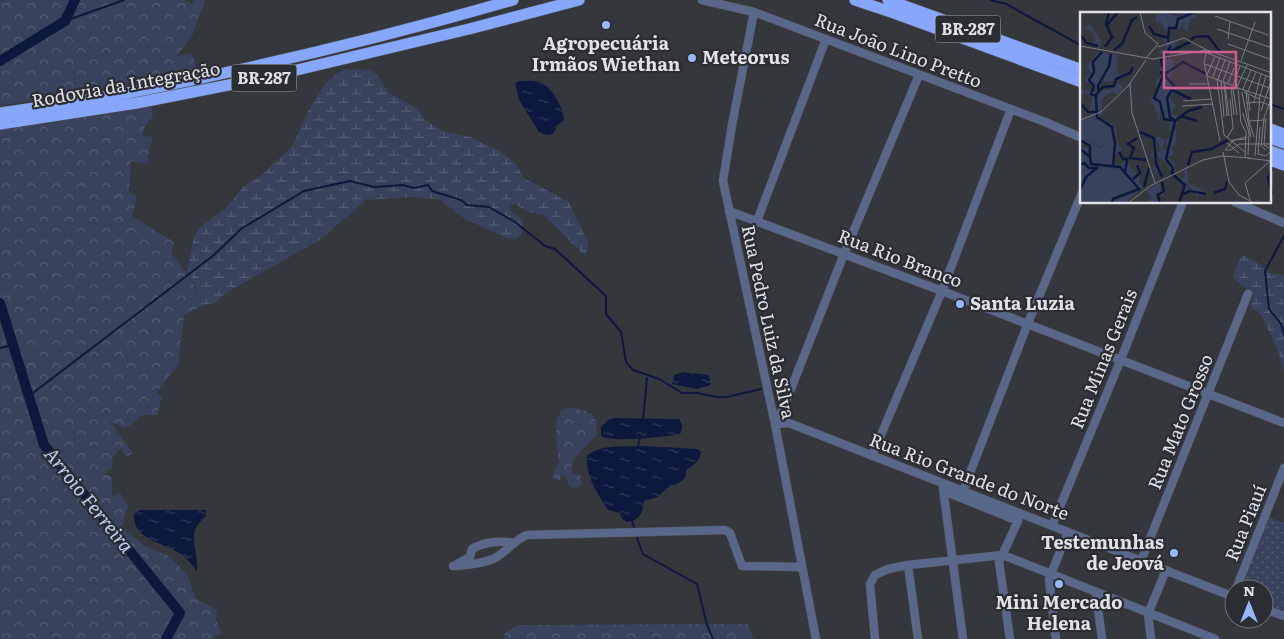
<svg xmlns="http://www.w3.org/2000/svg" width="1284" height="639" font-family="Literata,serif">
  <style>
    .grass { fill: url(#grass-dots) }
    .forest { fill: url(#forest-crowns) }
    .wetland { fill: url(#wetland-marsh) }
    .water { fill: url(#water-ripples) }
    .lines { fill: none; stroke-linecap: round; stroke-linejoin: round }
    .stream { stroke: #0d193c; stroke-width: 2 }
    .river { stroke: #0d193c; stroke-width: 10 }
    .minor-casing { stroke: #53565b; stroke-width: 9 }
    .highway-casing { stroke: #53565b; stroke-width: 12 }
    .minor { stroke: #59678a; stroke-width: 8 }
    .highway { stroke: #86a7fc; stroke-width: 11 }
    .poi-dot { fill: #98b5fd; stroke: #2a2d32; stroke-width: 2 }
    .labels { text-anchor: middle; stroke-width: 4.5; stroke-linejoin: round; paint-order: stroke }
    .shield { fill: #2a2d32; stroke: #a9acb0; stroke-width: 1 }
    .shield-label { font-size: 16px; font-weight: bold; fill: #e0e2e6 }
    .poi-label { font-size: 18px; font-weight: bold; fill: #e0e2e6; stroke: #2a2d32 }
    .street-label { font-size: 18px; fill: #e0e2e6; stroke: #2a2d32 }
    .water-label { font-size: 19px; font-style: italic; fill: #becff7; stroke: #2a2d32 }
    .inset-river { fill: none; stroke: #0d193c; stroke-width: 2.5 }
    .inset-road { fill: none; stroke: #797b80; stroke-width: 1 }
    .view { fill: #cc5f8c; fill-opacity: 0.15; stroke: #cc5f8c; stroke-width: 2.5 }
    .inset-edge { fill: none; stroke: #e0e2e6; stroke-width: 2.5 }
  </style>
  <defs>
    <pattern id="grass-dots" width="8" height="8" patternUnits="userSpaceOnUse" patternTransform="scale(1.25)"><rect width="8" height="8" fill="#38425c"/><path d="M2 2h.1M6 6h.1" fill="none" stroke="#545d73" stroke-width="1.8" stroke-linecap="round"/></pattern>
    <pattern id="forest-crowns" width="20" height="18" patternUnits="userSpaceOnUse" patternTransform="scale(1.25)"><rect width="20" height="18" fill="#38425c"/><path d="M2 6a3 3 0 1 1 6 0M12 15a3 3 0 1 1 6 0" fill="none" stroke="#545d73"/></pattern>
    <pattern id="wetland-marsh" width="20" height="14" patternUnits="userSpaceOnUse" patternTransform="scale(1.25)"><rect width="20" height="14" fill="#38425c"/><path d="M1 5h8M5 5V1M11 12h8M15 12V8" fill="none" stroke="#545d73"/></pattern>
    <pattern id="water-ripples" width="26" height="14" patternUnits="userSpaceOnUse" patternTransform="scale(1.25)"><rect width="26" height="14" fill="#0d193c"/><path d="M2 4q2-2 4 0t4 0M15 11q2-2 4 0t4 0" fill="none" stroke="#303a58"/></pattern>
  </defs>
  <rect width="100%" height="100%" fill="#34373c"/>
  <!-- grass -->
  <path class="grass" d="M 1269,517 L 1284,523 L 1284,612 L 1264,604 L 1264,589 L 1239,589 Z"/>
  <!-- forest -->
  <path class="forest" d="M 0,0 L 185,0 L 192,4 L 194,0 L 205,0 L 192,36 L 177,56 L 192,53 L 197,71 L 0,106 Z
    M 152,107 L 153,116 L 145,126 L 142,136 L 153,137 L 148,154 L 148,164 L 131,161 L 129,193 L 137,197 L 132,216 L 175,243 L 171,254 C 188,273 194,282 202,306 L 184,315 L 178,365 L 156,393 L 162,397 L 157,415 L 142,415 L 134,423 L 125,428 L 109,421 L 133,453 L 126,457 L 121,448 L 112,458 L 113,467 L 104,474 L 112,477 L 112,496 L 120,493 L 128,505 L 122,527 L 145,546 L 169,556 L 188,576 L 195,598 L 217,610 L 216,619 L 221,633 L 211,639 L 0,639 L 0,130 Z
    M 573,408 C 593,412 597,414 597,435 C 587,445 573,455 571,470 L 573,474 L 580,475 L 582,484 L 578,487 L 572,488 L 568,484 L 566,475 L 561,475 L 560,480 L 555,481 C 551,473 554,470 559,463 C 558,448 551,421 563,409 Z
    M 748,624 L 753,639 L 504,639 L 505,633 L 518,625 Z"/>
  <!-- wetland -->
  <path class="wetland" d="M 343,69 L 371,70 L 377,75 L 388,92 L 418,109 L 426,121 L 443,131 L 470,137 L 501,152 L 514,162 L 525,179 L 568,201 L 588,242 L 586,257 L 544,215 L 529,212 L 516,205 L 509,205 L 511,211 L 522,220 L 522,234 L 516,239 L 509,239 L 465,219 L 439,199 L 411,197 L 366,200 L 321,239 L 226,293 L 216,302 L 202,306 L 195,285 L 187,271 L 194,237 L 199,228 L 226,208 L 243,187 L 261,176 L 293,145 L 308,111 L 325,84 Z
    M 1241,256 L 1245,256 L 1264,267 L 1269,273 L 1284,275 L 1284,371 L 1277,349 L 1262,316 L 1251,307 L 1251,303 L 1254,297 L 1253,294 L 1234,279 L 1233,276 Z"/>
  <!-- water -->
  <path class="water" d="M 519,81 C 525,81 533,80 539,82 C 552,86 561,105 564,117 L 564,120 L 558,125 L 553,134 L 546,135 L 539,132 L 519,100 L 515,83 Z
    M 684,372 L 709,375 L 711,385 L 696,389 L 672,384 L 674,375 Z
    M 614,418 L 679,419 C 683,424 683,428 680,434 C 665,437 611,443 601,436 L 601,427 L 608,420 Z
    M 644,446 L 698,449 L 701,452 C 700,461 694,465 686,470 L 686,477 L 679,483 L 667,488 L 658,497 L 644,501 C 643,513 639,521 627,522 L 622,519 L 620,513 L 608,510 C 598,494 585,476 587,456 C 601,443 625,447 644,446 Z
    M 140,510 L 206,510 L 206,516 C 184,534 199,548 197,571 C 192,565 188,559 181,554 C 167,544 135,540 134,518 C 134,513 135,512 140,510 Z"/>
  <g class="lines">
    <!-- stream -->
    <path class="stream" d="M 990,0 L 1006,4 L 1082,46
      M 65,21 L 124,0
      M 1270,104 L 1284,109
      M 1284,236 L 1265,271 L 1269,309 L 1281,324 L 1284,335
      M 0,348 L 13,345
      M 29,396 L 214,255 L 241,229 L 304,191 L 350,181 L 374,187 L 403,185 L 414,188 L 428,185 L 432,191 L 461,200 L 467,205 L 489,207 L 515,222 L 545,246 L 555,249 L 606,296 L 606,314 L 621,332 L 626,362 L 633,370 L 659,379 L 682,393 L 698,393 L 716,397 L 727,397 L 761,389
      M 643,420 L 647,378
      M 638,447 L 640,437
      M 632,520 L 634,528
      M 637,538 L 643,554 L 697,584 L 707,625 L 713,639"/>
    <!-- river -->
    <path class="river" d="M 0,61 L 65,21 L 75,0
      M 0,303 L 44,445 L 180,613 L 166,639"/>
    <!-- minor casing -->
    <g class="minor-casing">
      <path id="minor" d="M 702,0 L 754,12 L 1045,122 L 1082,138
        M 754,12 L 732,125 L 723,181 L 775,424 L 816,639
        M 1235,202 L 1284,223
        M 729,211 L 942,291 L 1284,423
        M 757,221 L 826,39
        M 775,424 L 789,423 L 1234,597
        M 775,424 L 783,409 L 844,254 L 919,75
        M 872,456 L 942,291 L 1011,109
        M 943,488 L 963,639
        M 944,491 L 1018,521 L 999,562 L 1010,639
        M 963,491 L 1028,323 L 1082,193
        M 1052,526 L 1121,359 L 1183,202
        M 1141,561 L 1248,294
        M 457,564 L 470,557 L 472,549 C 484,542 500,540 514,543
        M 908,565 L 918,639
        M 453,566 C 466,565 481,564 493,559 C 506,553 514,540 527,535 L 725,530 L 730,533 L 742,566 L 802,567
        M 1236,589 L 1284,468
        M 1096,593 L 1102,639
        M 1264,609 L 1284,616
        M 875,639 L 870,584 L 875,575 L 888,569 L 908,565 L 1003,555 L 1215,639
        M 1056,639 L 1049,579 L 1068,532
        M 1151,639 L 1148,614 L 1166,570"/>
    </g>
    <!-- highway casing -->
    <g class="highway-casing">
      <path id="highway" d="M 855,0 L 894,13 L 1082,82
        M 888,0 L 1082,70
        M 0,113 C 46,106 92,100 138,91 C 264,66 389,36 513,0
        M 0,124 L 137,103 L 259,79 L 469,29 L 579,0
        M 1270,129 L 1284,134
        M 1270,138 L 1284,143
        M 1270,151 L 1284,156
        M 1270,160 L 1284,165"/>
    </g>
    <!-- minor -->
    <use href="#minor" class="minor"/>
    <!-- highway -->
    <use href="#highway" class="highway"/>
  </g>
  <!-- markers -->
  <g class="poi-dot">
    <circle cx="606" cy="25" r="5"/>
    <circle cx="692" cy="58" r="5"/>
    <circle cx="960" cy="304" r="5"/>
    <circle cx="1174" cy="553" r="5"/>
    <circle cx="1059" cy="584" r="5"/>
  </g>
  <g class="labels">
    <!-- shield labels -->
    <g class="shield">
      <rect x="935.5" y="15.5" width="65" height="27" rx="4"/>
      <rect x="231.5" y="64.5" width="65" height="27" rx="4"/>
    </g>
    <g class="shield-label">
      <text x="968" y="35">BR-287</text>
      <text x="264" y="84">BR-287</text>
    </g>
    <!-- poi labels -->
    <g class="poi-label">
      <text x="606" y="50">Agropecuária<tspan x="606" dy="21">Irmãos Wiethan</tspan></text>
      <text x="702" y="64" text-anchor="start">Meteorus</text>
      <text x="970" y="310" text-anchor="start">Santa Luzia</text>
      <text x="1164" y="549" text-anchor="end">Testemunhas<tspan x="1164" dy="21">de Jeová</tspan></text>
      <text x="1059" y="609">Mini Mercado<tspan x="1059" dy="21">Helena</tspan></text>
    </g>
    <!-- street labels -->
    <g class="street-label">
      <text transform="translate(898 51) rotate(21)" y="6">Rua João Lino Pretto</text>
      <text transform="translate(126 85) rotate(-10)" y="6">Rodovia da Integração</text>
      <text transform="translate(900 259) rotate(21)" y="6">Rua Rio Branco</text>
      <text transform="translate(768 322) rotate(78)" y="6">Rua Pedro Luiz da Silva</text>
      <text transform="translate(1104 359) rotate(-68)" y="6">Rua Minas Gerais</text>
      <text transform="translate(1181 422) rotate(-68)" y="6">Rua Mato Grosso</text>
      <text transform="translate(969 477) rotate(21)" y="6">Rua Rio Grande do Norte</text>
      <text transform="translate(1246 523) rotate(-68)" y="6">Rua Piauí</text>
    </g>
    <!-- water labels -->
    <g class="water-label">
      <text transform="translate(89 500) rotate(51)" y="7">Arroio Ferreira</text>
    </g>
  </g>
  <!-- overview -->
  <g transform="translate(1080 12)">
    <rect width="191" height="191" fill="#34373c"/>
    <path d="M 24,41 L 38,43 L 37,57 L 40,65 L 34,69 L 21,70 L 24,64 L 20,69 L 15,66 L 22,65 L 19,53 ZM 16,103 L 20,110 L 32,118 L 33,130 L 21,128 L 25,137 L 2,126 L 8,123 L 0,116 L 0,109 ZM 0,136 L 8,136 L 9,144 L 16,150 L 23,148 L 26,137 L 26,155 L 39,157 L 54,171 L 51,174 L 60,170 L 53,176 L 57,180 L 45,191 L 0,191 ZM 79,171 L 81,179 L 87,178 L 82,185 L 77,178 L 76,186 L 79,189 L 81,185 L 82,189 L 69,191 L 68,188 L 72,186 L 65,178 Z" fill="#38425c"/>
    <path d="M 81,0 L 99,5 L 103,0 L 116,1 L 115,6 L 110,7 L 108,20 L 101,14 L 100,18 L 91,16 L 89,19 L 90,29 L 96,30 L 94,42 L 78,42 L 81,38 L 85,39 L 87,31 L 83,27 L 89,24 L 80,9 L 78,12 L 74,6 ZM 10,12 L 21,28 L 20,38 L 0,26 L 0,20 L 1,26 L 14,31 L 15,23 L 8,17 L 3,18 ZM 18,40 L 24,40 L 19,54 L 22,65 L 24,64 L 20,77 L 17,75 L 13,80 L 31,77 L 39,71 L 44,76 L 37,83 L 32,79 L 21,88 L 23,103 L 19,104 L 27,111 L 32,111 L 36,118 L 37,124 L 34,125 L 42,138 L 34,144 L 35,152 L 40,153 L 47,147 L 50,156 L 59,163 L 60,157 L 54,153 L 58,152 L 60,155 L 59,169 L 63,176 L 57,180 L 53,176 L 56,173 L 51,174 L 53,171 L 40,157 L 25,155 L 26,139 L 23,148 L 17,151 L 9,144 L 8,133 L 0,129 L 0,117 L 8,123 L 2,126 L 20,136 L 24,135 L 20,128 L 34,129 L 31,116 L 20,111 L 12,101 L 9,102 L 12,86 L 8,81 L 2,83 L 0,80 L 0,77 L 7,80 L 2,71 L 8,79 L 12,76 L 12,72 L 5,70 L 7,62 L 11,61 L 7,55 ZM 92,46 L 95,57 L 90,66 L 96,78 L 89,85 L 96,94 L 91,102 L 101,104 L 94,115 L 97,122 L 95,134 L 91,135 L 94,142 L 87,145 L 95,151 L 96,160 L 91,162 L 92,158 L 88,157 L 89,153 L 78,144 L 78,139 L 82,138 L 77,129 L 76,139 L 74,142 L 79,159 L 74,162 L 77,156 L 72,160 L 75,151 L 71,143 L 76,135 L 75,127 L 78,124 L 85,129 L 82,136 L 88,139 L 86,128 L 93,124 L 89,117 L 90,109 L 82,107 L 80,99 L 80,108 L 76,110 L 79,104 L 70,86 L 77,80 L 76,69 L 81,64 L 79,60 L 82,54 L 78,49 ZM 107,158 L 108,171 L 121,177 L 123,173 L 121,179 L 127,180 L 122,182 L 123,186 L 120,182 L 117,185 L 106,170 L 108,179 L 113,181 L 102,181 L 97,191 L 104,176 L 103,170 L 92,165 L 98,163 L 102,168 L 105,163 L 102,160 Z" fill="#38425c"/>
    <path class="inset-river" d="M 27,13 L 38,0M 69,14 L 74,22 L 89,26M 0,23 L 7,31 L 18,34M 111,28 L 114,25 L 128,24 L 140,40M 88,30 L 89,16 L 96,16 L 98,7 L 115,0M 91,34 L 81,49 L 86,65 L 94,74 L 87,86 L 90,105 L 95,109 L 86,147 L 93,156 L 92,162 L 105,173 L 99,191M 25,35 L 32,25 L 26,12 L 29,0M 34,38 L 42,32 L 52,8 L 57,5M 22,40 L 13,50 L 14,60 L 9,68 L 14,74 L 11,82 L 16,84 L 17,105 L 32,115 L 35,131 L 33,154M 87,41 L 110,30M 84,59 L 81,60 L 83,64 L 74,86 L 80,90 L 84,107 L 95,109 L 108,99 L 122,95M 85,62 L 103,50 L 126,62M 92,78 L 111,87M 19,80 L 18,74 L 29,54 L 31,42M 16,83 L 23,75 L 34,74 L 36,67 L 50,61 L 53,55M 0,91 L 8,100 L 16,100M 101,104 L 117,109M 60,120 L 74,126 L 76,152 L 82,165M 57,126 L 48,132 L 54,136 L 50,146 L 66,148M 0,128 L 10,134 L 10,145M 0,137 L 10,145 L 11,152 L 40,155 L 60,178M 39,140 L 43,147 L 47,147 L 45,162M 0,153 L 4,151 L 9,156 L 17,156M 108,153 L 112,140 L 131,137 L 148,128M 192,156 L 188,166 L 192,182M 53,167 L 60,161 L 57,153M 64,175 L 69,156M 0,178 L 6,165 L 18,155M 134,181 L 145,177 L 147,169M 101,183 L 110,179 L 126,182M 32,191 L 33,187 L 59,177M 80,191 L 78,183 L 84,179 L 82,170"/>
    <path class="inset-road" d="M 60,0 L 65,21 L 78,32 L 66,46M 135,4 L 188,23M 137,17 L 192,36M 148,27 L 150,10M 148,32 L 192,48M 0,34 L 73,47 L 127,38 L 192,61M 78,35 L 104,26 L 127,38M 126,41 L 124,50 L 140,129M 127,41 L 192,66M 161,49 L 175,10M 125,52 L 192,77M 127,63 L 135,44M 127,64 L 157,75M 133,65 L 140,46M 137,67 L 144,123 L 165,140M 137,67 L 141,69 L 144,105M 138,67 L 145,48M 143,69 L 150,50M 144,70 L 147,104M 50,71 L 52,101 L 75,171M 148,71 L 154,56M 109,72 L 129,72M 145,73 L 149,104M 153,73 L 160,54M 151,75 L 154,103M 158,75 L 161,111 L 166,120 L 165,145M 153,76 L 157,103M 158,76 L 191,87M 156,77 L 167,53M 163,77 L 171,58M 166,79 L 169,109 L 174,125M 168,79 L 176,60M 162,80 L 171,125M 164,80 L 179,87M 168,82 L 170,99M 103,89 L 132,87M 174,90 L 181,62M 166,91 L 181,90 L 192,94M 102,94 L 133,92M 181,99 L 192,66M 163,101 L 169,121 L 168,143M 186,106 L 184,133 L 189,136M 0,108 L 21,100 L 48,74 L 66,48M 169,109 L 185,108M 180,115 L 178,142 L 186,144 L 192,138M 147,126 L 153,116 L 150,87M 150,129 L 167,125M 147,131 L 159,141M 145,138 L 151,138 L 159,132 L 190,132M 145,138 L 154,128 L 166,127M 186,138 L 181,134 L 184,106 L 192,84M 143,140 L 149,170 L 159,183 L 174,191M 175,144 L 180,84 L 186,64M 167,146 L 192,149M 170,188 L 165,171 L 190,149M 48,191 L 70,174 L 123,148 L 142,144 L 170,146"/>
    <path class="view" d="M 84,40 L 156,40 L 156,76 L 84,76 Z"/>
    <rect width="191" height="191" class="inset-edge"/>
  </g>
  <!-- north arrow -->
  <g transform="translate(1249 604)"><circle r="24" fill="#2a2d32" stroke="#73757a"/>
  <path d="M0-4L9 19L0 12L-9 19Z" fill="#98b5fd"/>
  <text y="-8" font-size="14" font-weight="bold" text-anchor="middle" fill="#e0e2e6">N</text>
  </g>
</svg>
